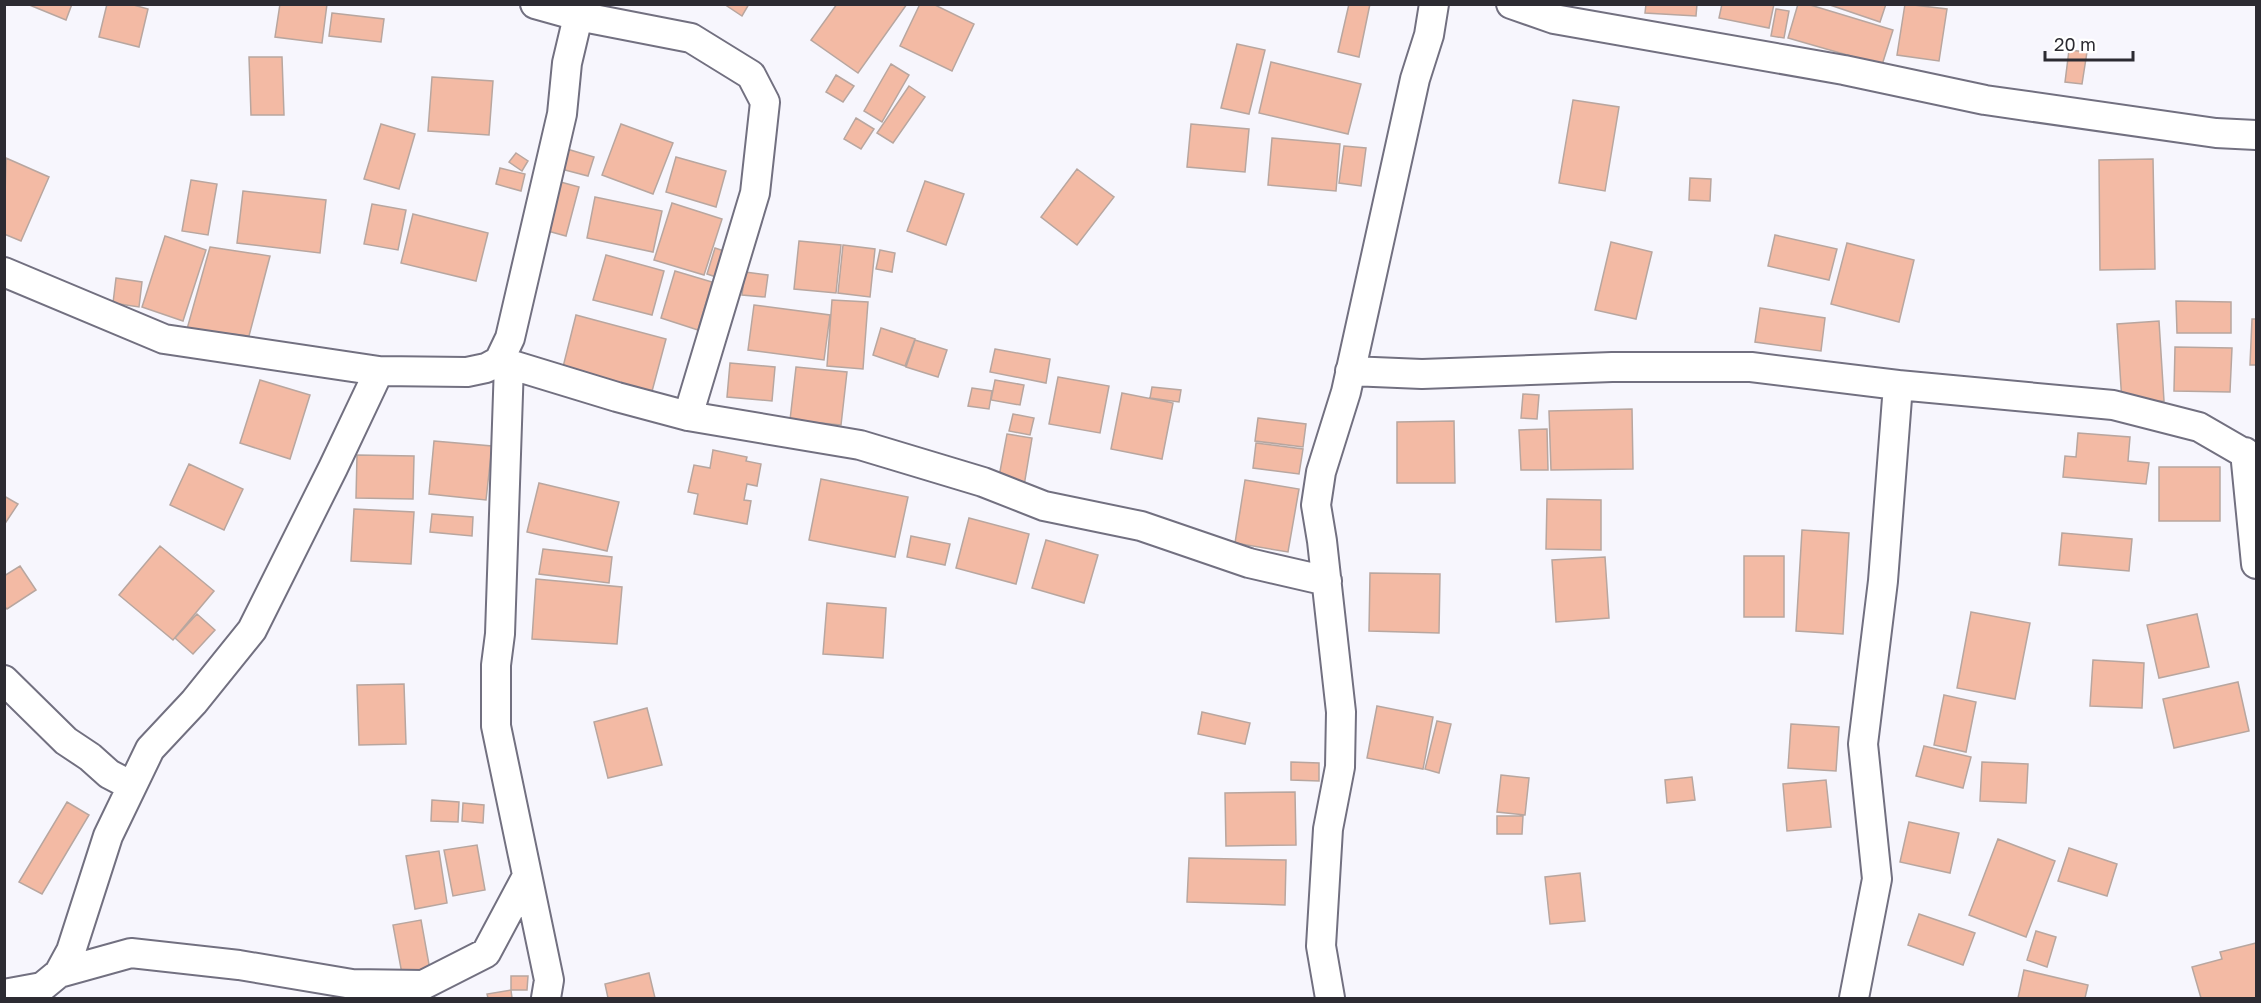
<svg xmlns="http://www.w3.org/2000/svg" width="2261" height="1003" font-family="'Golos Text',sans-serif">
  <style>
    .building { fill: #f3baa4; stroke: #b8a69f; stroke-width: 1.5 }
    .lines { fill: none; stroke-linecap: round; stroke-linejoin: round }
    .minor-casing { stroke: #727080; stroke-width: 32 }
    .minor { stroke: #fff; stroke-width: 28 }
  </style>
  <rect width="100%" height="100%" fill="#f7f6fd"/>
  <!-- building -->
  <path class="building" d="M 27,4 L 72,4 L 66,20 Z
    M 107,4 L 130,4 L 148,9 L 139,47 L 99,37 Z
    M 280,4 L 327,4 L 322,43 L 275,37 Z
    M 724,4 L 749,4 L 742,16 Z
    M 837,4 L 907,4 L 858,73 L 811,40 Z
    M 920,4 L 933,4 L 974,24 L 952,71 L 900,46 Z
    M 1349,4 L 1370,4 L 1359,57 L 1338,52 Z
    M 1646,4 L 1697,4 L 1696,16 L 1645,13 Z
    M 1722,4 L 1774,4 L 1769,28 L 1719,18 Z
    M 1798,4 L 1807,4 L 1893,30 L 1882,65 L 1788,38 Z
    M 1827,4 L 1886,4 L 1880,22 Z
    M 1905,4 L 1947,9 L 1939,61 L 1897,55 Z
    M 1776,9 L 1789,11 L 1784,38 L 1771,36 Z
    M 332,13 L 384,19 L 381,42 L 329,36 Z
    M 1237,44 L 1265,50 L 1249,114 L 1221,108 Z
    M 2069,50 L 2087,52 L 2082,84 L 2065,82 Z
    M 249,57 L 282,57 L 284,115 L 251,115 Z
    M 1271,62 L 1361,84 L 1348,134 L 1259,113 Z
    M 891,64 L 909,75 L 882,122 L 864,111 Z
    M 836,75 L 854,86 L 843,102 L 826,92 Z
    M 432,77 L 493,81 L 489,135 L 428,131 Z
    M 909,86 L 925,97 L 893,143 L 877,133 Z
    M 1573,100 L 1619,107 L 1605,191 L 1559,183 Z
    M 856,118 L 874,129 L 861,149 L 844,139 Z
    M 381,124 L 415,134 L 399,189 L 364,179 Z
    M 621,124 L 673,143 L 653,194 L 602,175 Z
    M 1191,124 L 1249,129 L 1245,172 L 1187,167 Z
    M 1272,138 L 1340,144 L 1336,191 L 1268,185 Z
    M 1344,146 L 1366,148 L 1361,186 L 1339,183 Z
    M 567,149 L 594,157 L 588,176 L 561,169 Z
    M 516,153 L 528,161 L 522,171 L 509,162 Z
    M 676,157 L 726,171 L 716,207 L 666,192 Z
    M 6,158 L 49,177 L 21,241 L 4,234 Z
    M 2153,159 L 2155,269 L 2100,270 L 2099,160 Z
    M 500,168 L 525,174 L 521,191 L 496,184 Z
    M 1077,169 L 1114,197 L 1077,245 L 1041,217 Z
    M 1690,178 L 1711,179 L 1710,201 L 1689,200 Z
    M 191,180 L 217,184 L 208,235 L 182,231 Z
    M 557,181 L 579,187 L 566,236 L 544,230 Z
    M 925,181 L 964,194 L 946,245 L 907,231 Z
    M 243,191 L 326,200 L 320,253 L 237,243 Z
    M 595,197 L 662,211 L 653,252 L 587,238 Z
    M 672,203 L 722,219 L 704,275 L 654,260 Z
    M 372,204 L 406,210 L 398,250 L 364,244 Z
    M 413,214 L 488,233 L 476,281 L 401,263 Z
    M 1775,235 L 1837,249 L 1829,280 L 1768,266 Z
    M 165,236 L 206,250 L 183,321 L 142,307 Z
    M 799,241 L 841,245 L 836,293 L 794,289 Z
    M 1611,242 L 1652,252 L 1636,319 L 1595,310 Z
    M 1847,243 L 1914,260 L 1899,322 L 1831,304 Z
    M 843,245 L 875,249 L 870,297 L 838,293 Z
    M 210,247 L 270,256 L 249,336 L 187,329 Z
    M 715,248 L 724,251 L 716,277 L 707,274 Z
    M 880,250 L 895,253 L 892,272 L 876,269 Z
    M 606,255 L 664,271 L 652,315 L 593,300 Z
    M 675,271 L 712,282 L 698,330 L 661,318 Z
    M 745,272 L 768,275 L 765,297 L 742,295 Z
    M 116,278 L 142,282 L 139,307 L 113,303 Z
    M 832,300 L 868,302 L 863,369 L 827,366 Z
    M 2176,301 L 2231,302 L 2231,333 L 2177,333 Z
    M 754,305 L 830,315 L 824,360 L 748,350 Z
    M 1760,308 L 1825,318 L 1821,351 L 1755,342 Z
    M 576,315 L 666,339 L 651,395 L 562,371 Z
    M 2252,319 L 2256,319 L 2256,365 L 2250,365 Z
    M 2159,321 L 2164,401 L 2122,403 L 2117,324 Z
    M 881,328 L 915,339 L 905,366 L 873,355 Z
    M 915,340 L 947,350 L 938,377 L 906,367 Z
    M 2175,347 L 2232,348 L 2230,392 L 2174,391 Z
    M 995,349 L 1050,359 L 1046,383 L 990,372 Z
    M 730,363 L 775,367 L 772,401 L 727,397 Z
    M 796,367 L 847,372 L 841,425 L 790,420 Z
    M 1058,377 L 1109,386 L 1100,433 L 1049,424 Z
    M 260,380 L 310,395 L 290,459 L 240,443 Z
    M 995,380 L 1024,385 L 1020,405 L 991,400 Z
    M 1152,387 L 1181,390 L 1179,402 L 1150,398 Z
    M 972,388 L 992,391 L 989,409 L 968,406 Z
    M 1122,393 L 1173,403 L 1162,459 L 1111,449 Z
    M 1523,394 L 1539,395 L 1537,419 L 1521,418 Z
    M 1632,409 L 1633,469 L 1551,470 L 1549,411 Z
    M 1013,414 L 1034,418 L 1030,435 L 1009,431 Z
    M 1258,418 L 1306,424 L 1303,447 L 1255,441 Z
    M 1454,421 L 1455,483 L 1397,483 L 1397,422 Z
    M 1547,429 L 1548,470 L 1521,470 L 1519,430 Z
    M 2078,433 L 2130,437 L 2128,461 L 2149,463 L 2146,484 L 2063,477 L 2065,456 L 2076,457 Z
    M 1007,434 L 1032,438 L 1024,486 L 998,482 Z
    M 434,441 L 492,446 L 486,500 L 429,494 Z
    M 1256,443 L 1303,449 L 1299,474 L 1253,468 Z
    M 713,450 L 747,457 L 746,461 L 761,464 L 757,486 L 747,484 L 744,500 L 751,501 L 747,524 L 694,514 L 698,494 L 688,492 L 694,465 L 710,468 Z
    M 357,455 L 414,456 L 413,499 L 356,498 Z
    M 189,464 L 243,489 L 224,530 L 170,505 Z
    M 2159,467 L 2220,467 L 2220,521 L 2159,521 Z
    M 821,479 L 908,497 L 895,557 L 809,540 Z
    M 1245,480 L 1299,489 L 1288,552 L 1235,543 Z
    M 539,483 L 619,502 L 607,551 L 527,532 Z
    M 4,496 L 18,504 L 4,525 Z
    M 1547,499 L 1601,500 L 1601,550 L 1546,549 Z
    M 354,509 L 414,512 L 411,564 L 351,561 Z
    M 432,514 L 473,517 L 472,536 L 430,532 Z
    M 969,518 L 1029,534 L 1016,584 L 956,568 Z
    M 1802,530 L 1849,533 L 1843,634 L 1796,631 Z
    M 2062,533 L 2132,539 L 2129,571 L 2059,565 Z
    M 911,536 L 950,544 L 945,565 L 907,557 Z
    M 1046,540 L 1098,555 L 1084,603 L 1032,588 Z
    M 160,546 L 214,591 L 173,640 L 119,595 Z
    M 543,549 L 612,557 L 609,583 L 539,574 Z
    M 1744,556 L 1784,556 L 1784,617 L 1744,617 Z
    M 1605,557 L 1609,618 L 1556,622 L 1552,560 Z
    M 20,566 L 36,590 L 7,609 L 4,606 L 4,576 Z
    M 1370,573 L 1440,574 L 1439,633 L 1369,631 Z
    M 536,579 L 622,587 L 617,644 L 532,639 Z
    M 827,603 L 886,608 L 883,658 L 823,654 Z
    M 1971,612 L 2030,623 L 2015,699 L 1957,688 Z
    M 197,614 L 215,630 L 193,654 L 175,638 Z
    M 2197,614 L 2209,667 L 2159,678 L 2147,625 Z
    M 2093,660 L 2144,663 L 2142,708 L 2090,706 Z
    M 2238,682 L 2249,731 L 2174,748 L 2163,699 Z
    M 404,684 L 406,744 L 359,745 L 357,685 Z
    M 1944,695 L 1976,702 L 1966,752 L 1934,745 Z
    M 1377,706 L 1433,717 L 1423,769 L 1367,758 Z
    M 647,708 L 662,765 L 608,778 L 594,722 Z
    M 1202,712 L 1250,723 L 1245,744 L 1198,734 Z
    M 1437,721 L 1451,724 L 1439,773 L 1425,769 Z
    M 1791,724 L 1839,727 L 1836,771 L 1788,768 Z
    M 1924,746 L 1971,757 L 1963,788 L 1916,776 Z
    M 1291,762 L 1319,763 L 1319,781 L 1291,780 Z
    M 1982,762 L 2028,764 L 2026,803 L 1980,801 Z
    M 1501,775 L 1529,778 L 1525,815 L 1497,812 Z
    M 1692,777 L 1695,800 L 1667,803 L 1665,780 Z
    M 1826,780 L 1831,827 L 1787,831 L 1783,784 Z
    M 1295,792 L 1296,845 L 1226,846 L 1225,793 Z
    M 432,800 L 459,802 L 458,822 L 431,821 Z
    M 67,802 L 89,815 L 42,894 L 19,882 Z
    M 463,803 L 484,805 L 483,823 L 462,821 Z
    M 1497,816 L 1523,816 L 1522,834 L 1497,834 Z
    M 1909,822 L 1959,833 L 1950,873 L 1900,862 Z
    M 1998,839 L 2055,861 L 2026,937 L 1969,915 Z
    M 477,845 L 485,890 L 453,896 L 444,850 Z
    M 2069,848 L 2117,864 L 2107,896 L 2058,881 Z
    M 439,851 L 447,903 L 415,909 L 406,856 Z
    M 1189,858 L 1286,860 L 1285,905 L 1187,902 Z
    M 1580,873 L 1585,921 L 1550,924 L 1545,877 Z
    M 1919,914 L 1975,933 L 1963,965 L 1908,945 Z
    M 421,920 L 430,970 L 402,974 L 393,925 Z
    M 2036,931 L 2056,937 L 2047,967 L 2027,960 Z
    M 2256,943 L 2256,998 L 2201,998 L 2192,967 L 2222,959 L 2220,952 Z
    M 2024,970 L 2088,985 L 2085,998 L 2018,998 Z
    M 649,973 L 655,998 L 608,998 L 605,984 Z
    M 511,976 L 528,976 L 527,990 L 511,990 Z
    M 511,990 L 512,998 L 488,998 L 487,994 Z"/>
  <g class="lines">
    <!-- minor casing -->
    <g class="minor-casing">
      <path id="minor" d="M 535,4 L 578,16 L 691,38 L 751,75 L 765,102 L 755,193 L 688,416
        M 1511,4 L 1554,19 L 1844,70 L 1985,100 L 2216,133 L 2256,135
        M 4,272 L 164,339 L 379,371 L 467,372 L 486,368 L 499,361 L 510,338 L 562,114 L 567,63 L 581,4
        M 499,361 L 617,397 L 688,416 L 860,445 L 983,482 L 1044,506 L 1141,526 L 1249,563 L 1327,581
        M 509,364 L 500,634 L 496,665 L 496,726 L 549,980 L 546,998
        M 1350,371 L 1422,374 L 1612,367 L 1751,367 L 1898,385
        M 2245,452 L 2256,564
        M 4,680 L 66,741 L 90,757 L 109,774 L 132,786
        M 59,973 L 131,953 L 239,965 L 352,984 L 423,985 L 486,953 L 526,878
        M 4,994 L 42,987 L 59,973 L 71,951 L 108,836 L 150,749 L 194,702 L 252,630 L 333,468 L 379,371
        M 1330,998 L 1321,946 L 1328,829 L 1340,767 L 1341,712 L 1322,541 L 1316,505 L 1321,472 L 1346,392 L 1415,79 L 1429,35 L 1434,4
        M 1854,998 L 1877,879 L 1863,744 L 1883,581 L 1898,385 L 2113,405 L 2199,427 L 2256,460"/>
    </g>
    <!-- minor -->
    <use href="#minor" class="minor"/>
  </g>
  <!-- border -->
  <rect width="2261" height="1003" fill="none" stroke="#2c2b32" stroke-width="12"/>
  <!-- scale -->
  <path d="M2045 51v9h88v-9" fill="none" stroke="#2c2b32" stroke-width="3"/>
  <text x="2054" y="51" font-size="18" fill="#2c2b32" stroke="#ffffff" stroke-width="4.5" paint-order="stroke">20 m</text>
</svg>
